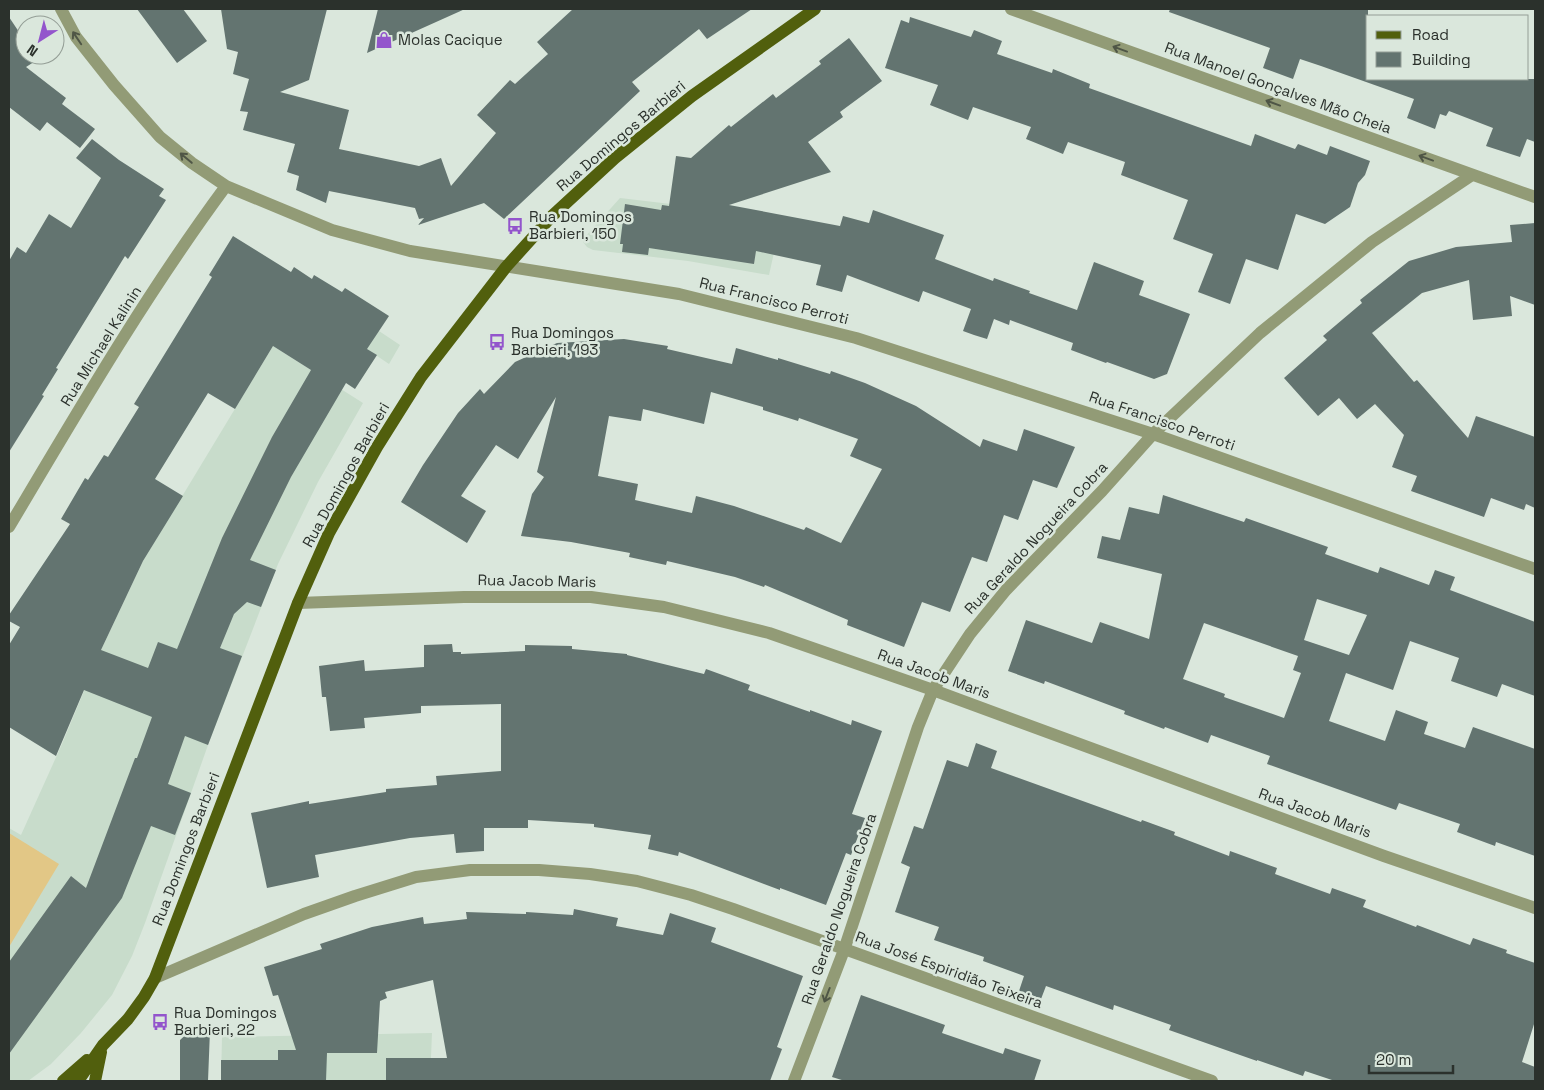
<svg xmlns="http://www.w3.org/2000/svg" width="1544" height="1090" font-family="'Space Grotesk',sans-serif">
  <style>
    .built { fill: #c8dccb }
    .green { fill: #e2c786 }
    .building { fill: #637470; fill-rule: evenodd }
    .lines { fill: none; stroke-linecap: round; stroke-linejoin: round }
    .minor { stroke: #929b76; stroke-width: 12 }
    .major { stroke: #515f0d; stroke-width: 12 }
    .oneway { stroke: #4f5646 }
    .labels { text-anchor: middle; stroke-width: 5; stroke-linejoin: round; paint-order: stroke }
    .poi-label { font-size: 15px; fill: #2b312c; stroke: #dae7dc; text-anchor: start }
    .street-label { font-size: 15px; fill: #2b312c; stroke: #dae7dc }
  </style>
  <rect width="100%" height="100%" fill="#dae7dc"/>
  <!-- built -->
  <path class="built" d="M 620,198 L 782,217 L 769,275 L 688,261 L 593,250 L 587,247 L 583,242 L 585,237 Z
    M 349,311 L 400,345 L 389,364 L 337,329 Z
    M 273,346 L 363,403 L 318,482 L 278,564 L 208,745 L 145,923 L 132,956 L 112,995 L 81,1033 L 51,1064 L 28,1081 L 9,1081 L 9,828 L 21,835 L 62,744 L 101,650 L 143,561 Z
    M 432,1033 L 430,1081 L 221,1081 L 222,1037 Z"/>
  <!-- green -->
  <path class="green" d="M 9,833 L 59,864 L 9,947 Z"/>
  <!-- building -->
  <path class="building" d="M 137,9 L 183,9 L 207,41 L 177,63 Z
    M 221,9 L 327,9 L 309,80 L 280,92 L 349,110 L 339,149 L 419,166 L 441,158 L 451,186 L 496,133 L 477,115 L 510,80 L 515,84 L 548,54 L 537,42 L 573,9 L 752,9 L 707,39 L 699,29 L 632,82 L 640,91 L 504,219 L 484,203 L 418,225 L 424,218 L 419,219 L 415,208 L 329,191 L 326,203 L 296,190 L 299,176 L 287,172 L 295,144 L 243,130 L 248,112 L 240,111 L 249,79 L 233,74 L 238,52 L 227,49 Z
    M 378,9 L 465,9 L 367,53 Z
    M 1170,9 L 1368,9 L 1368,79 L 1535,79 L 1535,142 L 1527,139 L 1520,157 L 1486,146 L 1493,128 L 1449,111 L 1446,116 L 1440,114 L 1435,129 L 1407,118 L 1414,99 L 1321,66 L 1300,59 L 1293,79 L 1263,68 L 1270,48 L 1169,12 Z
    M 9,17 L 25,41 L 25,55 L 34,55 L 37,60 L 26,67 L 66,98 L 62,104 L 95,129 L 80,148 L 47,122 L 40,131 L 9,107 Z
    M 910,17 L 971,37 L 974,30 L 1002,41 L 997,54 L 1052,73 L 1053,69 L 1090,84 L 1089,88 L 1251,146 L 1255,134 L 1295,149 L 1298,144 L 1327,155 L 1330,146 L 1370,161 L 1365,175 L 1358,183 L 1350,207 L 1325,224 L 1296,214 L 1278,270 L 1246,259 L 1230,304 L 1198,292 L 1213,254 L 1173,239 L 1188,200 L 1121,175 L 1125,162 L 1068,142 L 1063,154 L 1026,139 L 1031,127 L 973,107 L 968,120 L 930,105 L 938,85 L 885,68 L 901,20 L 909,23 Z
    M 849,38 L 882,81 L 840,112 L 843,117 L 808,142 L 831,172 L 729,205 L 840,226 L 843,216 L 869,223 L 873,210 L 944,235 L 935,259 L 993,281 L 994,278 L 1030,291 L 1029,293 L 1077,310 L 1094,262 L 1144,281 L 1139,295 L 1190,314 L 1167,374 L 1154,379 L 1107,362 L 1106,363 L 1071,350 L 1073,343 L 1010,320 L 1009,325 L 994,319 L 987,339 L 974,335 L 963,331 L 971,309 L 923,291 L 919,302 L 847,275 L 842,292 L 816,285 L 821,265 L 756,251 L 754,264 L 649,248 L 648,255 L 622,252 L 623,244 L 620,244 L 625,204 L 661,210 L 662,205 L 669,206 L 676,156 L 691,158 L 729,125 L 731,127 L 773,94 L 776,98 L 821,64 L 819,61 Z
    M 92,139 L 119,160 L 164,189 L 159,196 L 166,200 L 128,259 L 125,256 L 56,368 L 58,369 L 42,395 L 44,396 L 9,452 L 9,261 L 17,247 L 26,253 L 49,214 L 71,228 L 101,178 L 76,158 Z
    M 1535,223 L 1535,305 L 1510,296 L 1512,316 L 1473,320 L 1469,280 L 1422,293 L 1372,333 L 1414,382 L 1417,380 L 1468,438 L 1476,416 L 1535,437 L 1535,508 L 1526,504 L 1524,510 L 1491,498 L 1484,517 L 1411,491 L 1417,476 L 1392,467 L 1404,435 L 1375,404 L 1357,419 L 1339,398 L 1318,416 L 1284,378 L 1327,340 L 1323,336 L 1362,303 L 1360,300 L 1409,261 L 1456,247 L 1512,242 L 1510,225 Z
    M 233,236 L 291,272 L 294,267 L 312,279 L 314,275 L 342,292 L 345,288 L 389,316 L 367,349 L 377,355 L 355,389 L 346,383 L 291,477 L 250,560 L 276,570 L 261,607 L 247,602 L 234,614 L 220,648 L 242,656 L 208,745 L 185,736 L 168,784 L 191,793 L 175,835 L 151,826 L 122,898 L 9,1054 L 9,962 L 71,876 L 86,888 L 135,758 L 137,758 L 152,717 L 84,690 L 56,756 L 9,727 L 9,645 L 20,627 L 9,621 L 9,615 L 70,524 L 61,519 L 85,478 L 88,480 L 104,455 L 108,457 L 139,407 L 134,404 L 212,277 L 209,275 ZM 273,346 L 311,370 L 272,437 L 222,538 L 177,649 L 158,642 L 148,668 L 101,650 L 143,561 L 183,496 L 155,479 L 208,393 L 235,409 Z
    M 624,339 L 668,346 L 667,349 L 732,364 L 736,348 L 778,360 L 778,358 L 830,374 L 831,371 L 865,383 L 916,406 L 980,447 L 983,439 L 1017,451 L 1024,429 L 1075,447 L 1057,488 L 1033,480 L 1018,520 L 1004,515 L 987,562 L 972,557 L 950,612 L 922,602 L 904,647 L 847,625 L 848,620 L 765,585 L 764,587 L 735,577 L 667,561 L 666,565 L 629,557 L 630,553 L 571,542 L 521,536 L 532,494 L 544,477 L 537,472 L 556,397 L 518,459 L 496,445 L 461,496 L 486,511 L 467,543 L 401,502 L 423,465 L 458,413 L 480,389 L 484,394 L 515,362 L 557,343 ZM 711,392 L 763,407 L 763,410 L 798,421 L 799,418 L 858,439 L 850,456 L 882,469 L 841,543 L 806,527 L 804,530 L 734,506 L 696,496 L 692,513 L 635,500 L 638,484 L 598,476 L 609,416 L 641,421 L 643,409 L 704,424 Z
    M 1163,495 L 1244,522 L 1246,518 L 1328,547 L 1325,554 L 1378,573 L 1380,567 L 1429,585 L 1435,570 L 1455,577 L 1450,590 L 1535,622 L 1535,696 L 1502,684 L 1497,697 L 1451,681 L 1459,658 L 1410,641 L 1393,690 L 1346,673 L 1329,721 L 1385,741 L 1396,710 L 1428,722 L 1424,734 L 1465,748 L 1473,727 L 1535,749 L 1535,856 L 1496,842 L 1495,846 L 1457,832 L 1460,824 L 1399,803 L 1396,810 L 1267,764 L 1270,756 L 1211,735 L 1208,743 L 1165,727 L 1164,729 L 1124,714 L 1125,711 L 1045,681 L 1044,684 L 1008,671 L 1026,620 L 1092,643 L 1100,622 L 1149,639 L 1162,574 L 1097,558 L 1102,536 L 1120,540 L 1129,507 L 1159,514 ZM 1317,599 L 1367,615 L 1349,655 L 1304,640 ZM 1204,623 L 1298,656 L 1293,670 L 1301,673 L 1284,718 L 1224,697 L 1225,694 L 1183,679 Z
    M 452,644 L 453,652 L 461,652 L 461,654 L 525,651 L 525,645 L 572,646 L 572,649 L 627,654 L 627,655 L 704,674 L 706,669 L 750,685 L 748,690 L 810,712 L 810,710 L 851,725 L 852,720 L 882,731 L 852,814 L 865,818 L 851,855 L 846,853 L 826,905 L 780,888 L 780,890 L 679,852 L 678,856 L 648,849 L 651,835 L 594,827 L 594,824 L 528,820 L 528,828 L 484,828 L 484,851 L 456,853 L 454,834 L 410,838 L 315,855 L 319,877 L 267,888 L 251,813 L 309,801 L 309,804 L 386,792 L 386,789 L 437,785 L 436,776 L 501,771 L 501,704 L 421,706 L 421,713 L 364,718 L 365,728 L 330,731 L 326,697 L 322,697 L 319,666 L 364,660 L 365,671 L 424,667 L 424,645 Z
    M 976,743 L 997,751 L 991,768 L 1141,822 L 1142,820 L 1175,832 L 1174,835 L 1229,856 L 1230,851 L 1277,868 L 1275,874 L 1330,894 L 1332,888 L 1366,900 L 1363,907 L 1416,927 L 1417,925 L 1470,945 L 1473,938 L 1507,950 L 1506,953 L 1535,963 L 1535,1021 L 1522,1062 L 1535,1067 L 1535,1081 L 1335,1081 L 1305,1071 L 1303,1076 L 1257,1060 L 1257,1061 L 1169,1030 L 1171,1025 L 1114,1005 L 1113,1010 L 1046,986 L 1041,999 L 1019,991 L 1024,976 L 983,961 L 984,957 L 934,940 L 939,927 L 895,912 L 910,867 L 901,863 L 914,826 L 923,829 L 947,760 L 968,767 Z
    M 574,909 L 618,918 L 616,926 L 663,935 L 670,913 L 716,928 L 711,942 L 803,976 L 777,1047 L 782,1049 L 770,1081 L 386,1081 L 386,1058 L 447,1058 L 433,980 L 385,992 L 387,998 L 380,1001 L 377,1053 L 327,1053 L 326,1081 L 221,1081 L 221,1060 L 278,1060 L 278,1050 L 296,1050 L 278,995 L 273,996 L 264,967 L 322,949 L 320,944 L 372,927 L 423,917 L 424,924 L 467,919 L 466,912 L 526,914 L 526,912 L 573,915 Z
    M 861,995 L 945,1025 L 942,1033 L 1003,1054 L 1005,1048 L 1041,1060 L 1034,1081 L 845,1081 L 832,1077 Z
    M 191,1030 L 210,1030 L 208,1081 L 180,1081 L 180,1040 Z"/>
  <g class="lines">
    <!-- minor -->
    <path class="minor" d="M 61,9 L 76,37 L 114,85 L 160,137 L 192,163 L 226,186 L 332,230 L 410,251 L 679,294 L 856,338 L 1153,434 L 1535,569
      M 1011,9 L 1535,197
      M 9,527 C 78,411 146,294 226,186
      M 298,603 L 464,597 L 591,597 L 664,607 L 769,633 L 933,690 L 1384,856 L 1535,908
      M 155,978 L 304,914 L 355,896 L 416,877 L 470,870 L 539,870 L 590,874 L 637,881 L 691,895 L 733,909 L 1212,1081
      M 794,1081 L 844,950 L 918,727 L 933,690 L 970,634 L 1006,590 L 1102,491 L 1153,434 L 1260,333 L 1372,242 L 1472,175"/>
    <!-- major -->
    <path class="major" d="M 63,1081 L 87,1060
      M 78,1081 L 103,1045 L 128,1019 L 144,997 L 155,978 L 298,603 L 329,533 L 377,447 L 421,377 L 506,267 L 552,216 L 615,158 L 692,96 L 815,9
      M 95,1081 L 101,1052"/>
  </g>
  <!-- one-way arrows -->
  <defs><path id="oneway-shaft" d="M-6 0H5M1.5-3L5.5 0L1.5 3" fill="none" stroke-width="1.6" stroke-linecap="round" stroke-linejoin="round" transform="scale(1.25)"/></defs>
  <g class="oneway">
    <use href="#oneway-shaft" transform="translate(77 38) rotate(-124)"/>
    <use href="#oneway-shaft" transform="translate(1120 49) rotate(-160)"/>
    <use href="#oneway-shaft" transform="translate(1273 103) rotate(-160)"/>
    <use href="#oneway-shaft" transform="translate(186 158) rotate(-140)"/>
    <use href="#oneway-shaft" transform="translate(1426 158) rotate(-160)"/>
    <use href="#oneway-shaft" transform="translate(827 995) rotate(111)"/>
  </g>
  <!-- icons -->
  <defs>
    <g id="shop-bare" transform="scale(1.35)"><path d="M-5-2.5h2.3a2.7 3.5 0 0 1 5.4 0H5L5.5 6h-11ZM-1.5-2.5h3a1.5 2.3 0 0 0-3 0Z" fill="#9355cc" stroke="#dae7dc" stroke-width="2.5" paint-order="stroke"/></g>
    <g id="bus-bare" transform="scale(1.35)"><path d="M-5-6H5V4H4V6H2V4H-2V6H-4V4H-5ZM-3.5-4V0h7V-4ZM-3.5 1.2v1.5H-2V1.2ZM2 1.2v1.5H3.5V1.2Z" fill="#9355cc" stroke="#dae7dc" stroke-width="2.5" paint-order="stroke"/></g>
  </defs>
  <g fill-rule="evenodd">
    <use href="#shop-bare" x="384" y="40"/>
    <use href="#bus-bare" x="515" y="226"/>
    <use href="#bus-bare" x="497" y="342"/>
    <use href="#bus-bare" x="160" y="1022"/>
  </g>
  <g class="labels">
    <!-- poi labels -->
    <g class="poi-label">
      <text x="398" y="45">Molas Cacique</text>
      <text x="529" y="222">Rua Domingos<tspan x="529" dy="17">Barbieri, 150</tspan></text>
      <text x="511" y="338">Rua Domingos<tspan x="511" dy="17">Barbieri, 193</tspan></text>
      <text x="174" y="1018">Rua Domingos<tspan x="174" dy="17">Barbieri, 22</tspan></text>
    </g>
    <!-- street labels -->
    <g class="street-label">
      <text transform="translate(1278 88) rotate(20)" y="5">Rua Manoel Gonçalves Mão Cheia</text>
      <text transform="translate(621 136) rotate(-40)" y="5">Rua Domingos Barbieri</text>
      <text transform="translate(774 301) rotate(14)" y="5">Rua Francisco Perroti</text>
      <text transform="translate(101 346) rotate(-58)" y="5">Rua Michael Kalinin</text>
      <text transform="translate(1162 421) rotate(19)" y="5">Rua Francisco Perroti</text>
      <text transform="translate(346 475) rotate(-61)" y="5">Rua Domingos Barbieri</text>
      <text transform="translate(1036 538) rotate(-47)" y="5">Rua Geraldo Nogueira Cobra</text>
      <text transform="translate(537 581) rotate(1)" y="5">Rua Jacob Maris</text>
      <text transform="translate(934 674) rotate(20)" y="5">Rua Jacob Maris</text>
      <text transform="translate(1315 813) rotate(20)" y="5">Rua Jacob Maris</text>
      <text transform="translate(186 849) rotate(-69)" y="5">Rua Domingos Barbieri</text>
      <text transform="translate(839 909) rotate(-71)" y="5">Rua Geraldo Nogueira Cobra</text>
      <text transform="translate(949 970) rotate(20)" y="5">Rua José Espiridião Teixeira</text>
    </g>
  </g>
  <!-- border -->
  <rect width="1544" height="1090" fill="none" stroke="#2b312c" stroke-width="20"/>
  <!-- legend -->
  <rect x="1366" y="15" width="162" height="65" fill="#dae7dc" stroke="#949e96"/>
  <rect x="1376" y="31" width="25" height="8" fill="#515f0d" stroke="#949e96"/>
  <text x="1412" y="40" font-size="15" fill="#2b312c">Road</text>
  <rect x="1376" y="52" width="25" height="15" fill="#637470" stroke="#949e96"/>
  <text x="1412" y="65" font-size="15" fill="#2b312c">Building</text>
  <!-- north arrow -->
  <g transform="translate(40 40) rotate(216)"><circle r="24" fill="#dae7dc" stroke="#949e96"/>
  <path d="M0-4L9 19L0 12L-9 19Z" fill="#9355cc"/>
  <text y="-8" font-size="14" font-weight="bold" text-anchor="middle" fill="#2b312c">N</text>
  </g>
  <!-- scale -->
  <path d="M1369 1065v8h84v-8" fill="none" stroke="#2b312c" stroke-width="2.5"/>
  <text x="1376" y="1065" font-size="15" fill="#2b312c" stroke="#dae7dc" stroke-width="4" paint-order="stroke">20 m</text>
</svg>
